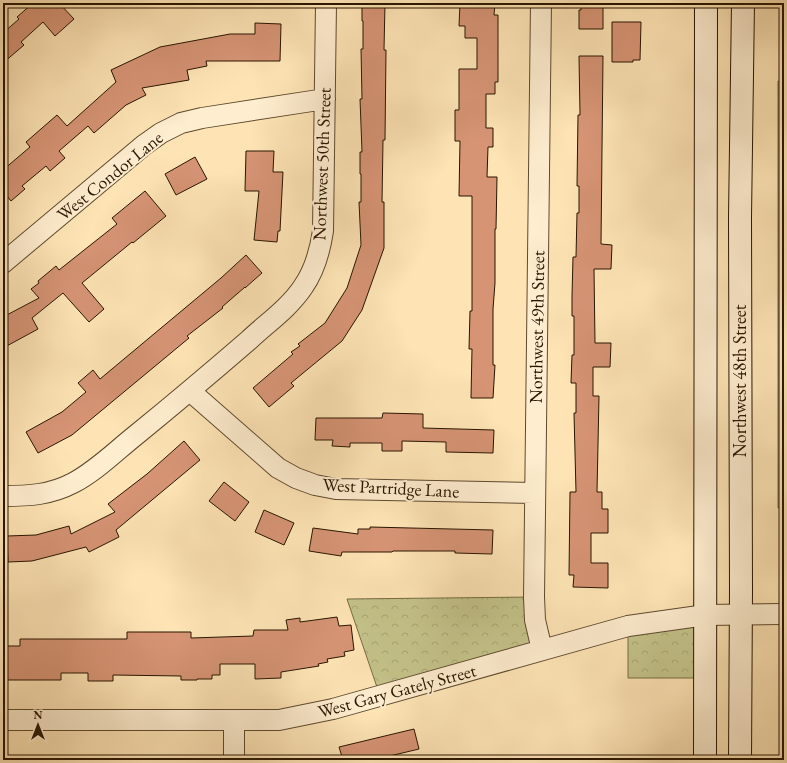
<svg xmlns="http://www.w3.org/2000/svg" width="787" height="763" font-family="'EB Garamond',serif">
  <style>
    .park { fill: url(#park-crowns); stroke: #766c45 }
    .building { fill: #d69475; stroke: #281500 }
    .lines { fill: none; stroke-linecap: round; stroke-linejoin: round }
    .minor-casing { stroke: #5e492d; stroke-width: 22 }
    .secondary-casing { stroke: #281500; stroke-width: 24 }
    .minor { stroke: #feedcf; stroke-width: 20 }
    .secondary { stroke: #feedcf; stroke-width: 22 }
    .labels { text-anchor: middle; stroke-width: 4; stroke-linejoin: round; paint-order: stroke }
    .street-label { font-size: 18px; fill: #281500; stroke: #feedcf }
  </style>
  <defs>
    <pattern id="park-crowns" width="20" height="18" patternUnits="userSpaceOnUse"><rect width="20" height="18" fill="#c4c38a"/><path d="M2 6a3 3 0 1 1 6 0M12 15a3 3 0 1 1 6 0" fill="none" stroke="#a8a775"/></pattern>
  </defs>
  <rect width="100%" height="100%" fill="#fee4b5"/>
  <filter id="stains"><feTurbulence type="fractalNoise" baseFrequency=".005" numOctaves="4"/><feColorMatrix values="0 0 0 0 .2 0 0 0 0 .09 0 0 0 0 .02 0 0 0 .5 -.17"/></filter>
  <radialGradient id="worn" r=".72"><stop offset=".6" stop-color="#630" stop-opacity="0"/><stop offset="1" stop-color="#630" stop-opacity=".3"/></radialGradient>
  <!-- park -->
  <path class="park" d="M 778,81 L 784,81 L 784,508 L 778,508 Z
    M 534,597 L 542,650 L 380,696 L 347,599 Z
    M 706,615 L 706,678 L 628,678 L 628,626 Z"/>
  <!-- building -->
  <path class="building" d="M 33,3 L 59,3 L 74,19 L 55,36 L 43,22 L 21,42 L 24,45 L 3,63 L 3,33 L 19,19 L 17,17 Z
    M 362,3 L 385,3 L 384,50 L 386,50 L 385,140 L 383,140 L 382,202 L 384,202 L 384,248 L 362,310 L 342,341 L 291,383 L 294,386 L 269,407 L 253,388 L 293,354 L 291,352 L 300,346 L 298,344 L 325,323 L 347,288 L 361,245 L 359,202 L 361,202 L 361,174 L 360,174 L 360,152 L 362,152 L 360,99 L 362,99 L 361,49 L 363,49 L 363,21 L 362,21 Z
    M 460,3 L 495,3 L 494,15 L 498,15 L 498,82 L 495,82 L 495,94 L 486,94 L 486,128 L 493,128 L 493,147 L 488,147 L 487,177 L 497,177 L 496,229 L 495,229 L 495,283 L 493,309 L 493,365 L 495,365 L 493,398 L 471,398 L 472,349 L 469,349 L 470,311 L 472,311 L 472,196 L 459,196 L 460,141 L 455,141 L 455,110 L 459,110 L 459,69 L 477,69 L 477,38 L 465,38 L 465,26 L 459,26 Z
    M 581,3 L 603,3 L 603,29 L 579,29 L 579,10 L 581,10 Z
    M 612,22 L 641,22 L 640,60 L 633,60 L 633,62 L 612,62 Z
    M 255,23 L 281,24 L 280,61 L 206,61 L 207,66 L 187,70 L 189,80 L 142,88 L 146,95 L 126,105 L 94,133 L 88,126 L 59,151 L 65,158 L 50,171 L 46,166 L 22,186 L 25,189 L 11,201 L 3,191 L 3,170 L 30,147 L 26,142 L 57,115 L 67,126 L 116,82 L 111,70 L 160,47 L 230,34 L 255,34 Z
    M 579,56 L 603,56 L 601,244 L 612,245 L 611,269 L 594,269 L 595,343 L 611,343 L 610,367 L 593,367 L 593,396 L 599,396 L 597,492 L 602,492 L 602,509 L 608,509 L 608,533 L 591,533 L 591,563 L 608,563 L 608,588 L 573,587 L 574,575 L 569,575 L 570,492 L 576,492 L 574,413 L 576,413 L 576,383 L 571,383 L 572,355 L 574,355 L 574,316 L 572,316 L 572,296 L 573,257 L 576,257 L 577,213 L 579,213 L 579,186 L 577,186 L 578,115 L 580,115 Z
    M 246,151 L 274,151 L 273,172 L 283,172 L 280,231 L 278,231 L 277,242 L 254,240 L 259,191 L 245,191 Z
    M 195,157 L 207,179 L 176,195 L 165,174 Z
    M 145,191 L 166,216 L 133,243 L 132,242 L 82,283 L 104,309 L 89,322 L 63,293 L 32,318 L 38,329 L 3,348 L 3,317 L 39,298 L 31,289 L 39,283 L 38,281 L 56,266 L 59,270 L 117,224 L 112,218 Z
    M 246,255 L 262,273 L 245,288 L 245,287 L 222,307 L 223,308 L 187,336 L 189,338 L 72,435 L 38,453 L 26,432 L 62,412 L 86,392 L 78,383 L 93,370 L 100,379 L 221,278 Z
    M 383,413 L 423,414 L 423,428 L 494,430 L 493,453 L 446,452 L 446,442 L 402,441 L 402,451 L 382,451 L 382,443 L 350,443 L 350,447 L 332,446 L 333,440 L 315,440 L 316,418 L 382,418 Z
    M 184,441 L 200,460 L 116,530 L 119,537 L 89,552 L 86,547 L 32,561 L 8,562 L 7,536 L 36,535 L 69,526 L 71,534 L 115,512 L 108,504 L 147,474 Z
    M 224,482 L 249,502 L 235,521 L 209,501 Z
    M 264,510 L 294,523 L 284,545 L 255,532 Z
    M 370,527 L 493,530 L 492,554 L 455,553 L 455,551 L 393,551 L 392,552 L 342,552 L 341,556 L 309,551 L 313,528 L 358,534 L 358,529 L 370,529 Z
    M 337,617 L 339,626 L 351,625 L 354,650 L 344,652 L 345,656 L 327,659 L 328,662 L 318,664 L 319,666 L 281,672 L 281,678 L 255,679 L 255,664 L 220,664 L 220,675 L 212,675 L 212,679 L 197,679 L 197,680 L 181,680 L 181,676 L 113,675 L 113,681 L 88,681 L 88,673 L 61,673 L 61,680 L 3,680 L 3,646 L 20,646 L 20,639 L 127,639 L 127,632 L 191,632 L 191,638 L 253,636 L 254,630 L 288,630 L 286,620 L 300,618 L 300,622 Z
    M 414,729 L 419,749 L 373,760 L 343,760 L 339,747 Z"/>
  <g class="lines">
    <!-- minor casing -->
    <g class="minor-casing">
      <path id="minor" d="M 541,3 L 534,597 L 535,620 L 542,650
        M 3,263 L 144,145 L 161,133 L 181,123 L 202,118 L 325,99
        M 190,391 L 278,468 L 296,478 L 315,485 L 336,489 L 534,493
        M 3,496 C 29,496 50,495 73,483 C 95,472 117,450 136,435 C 174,404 212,372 249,340 C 267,323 289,308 303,287 C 315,270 320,251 323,231 L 326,3
        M 3,720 L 279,720 L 333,709 L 628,626 L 706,615 L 784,614
        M 234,721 L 234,760"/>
    </g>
    <!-- secondary casing -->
    <g class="secondary-casing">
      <path id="secondary" d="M 705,760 L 706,3
        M 740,760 L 741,590 L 740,217 L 743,3"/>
    </g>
    <!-- minor -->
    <use href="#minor" class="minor"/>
    <!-- secondary -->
    <use href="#secondary" class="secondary"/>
  </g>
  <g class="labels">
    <!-- street labels -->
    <g class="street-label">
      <text transform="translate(322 164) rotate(-88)" y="6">Northwest 50th Street</text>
      <text transform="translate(110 176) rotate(-39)" y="6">West Condor Lane</text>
      <text transform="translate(537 327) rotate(-89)" y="6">Northwest 49th Street</text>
      <text transform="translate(740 381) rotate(-90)" y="6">Northwest 48th Street</text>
      <text transform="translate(391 488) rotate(3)" y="6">West Partridge Lane</text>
      <text transform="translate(397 691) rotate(-15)" y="6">West Gary Gately Street</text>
    </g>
  </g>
  <!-- margin -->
  <rect width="787" height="763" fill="none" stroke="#fee4b5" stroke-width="16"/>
  <rect x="4" y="4" width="779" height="755" fill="none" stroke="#281500" stroke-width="2"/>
  <rect x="8" y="8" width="771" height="747" fill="none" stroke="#281500"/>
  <!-- north arrow -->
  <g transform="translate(38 725)" stroke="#feedcf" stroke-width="3" paint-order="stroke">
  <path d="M0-3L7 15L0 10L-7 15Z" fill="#281500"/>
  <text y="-6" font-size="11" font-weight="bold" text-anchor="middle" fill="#281500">N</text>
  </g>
  <rect width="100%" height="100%" filter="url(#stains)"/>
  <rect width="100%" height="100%" fill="url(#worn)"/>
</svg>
